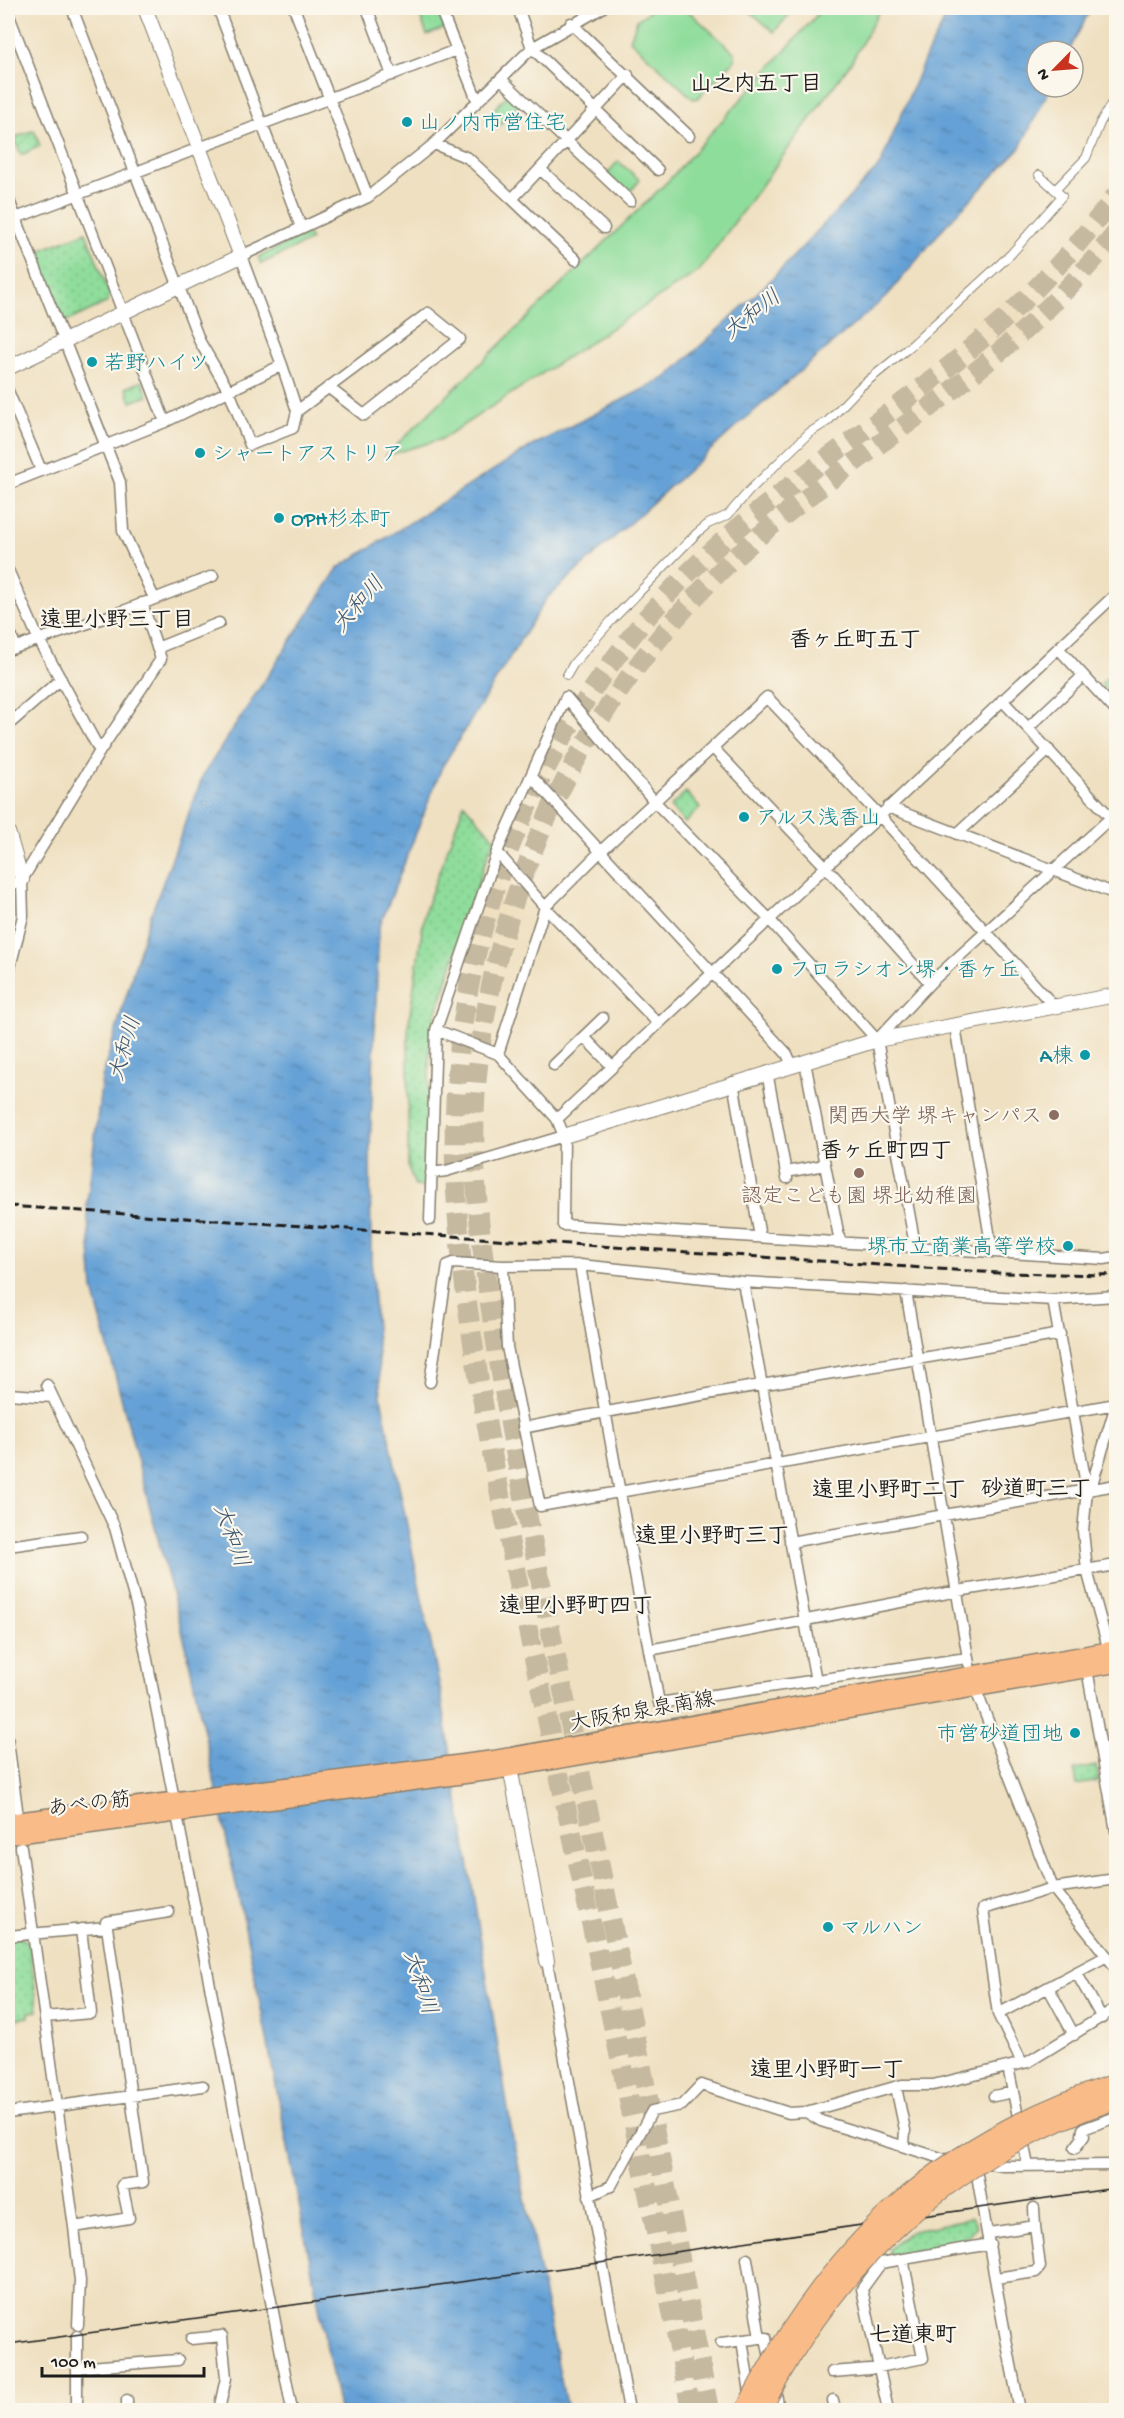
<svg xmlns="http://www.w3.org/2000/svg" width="1124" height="2418" font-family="'Gochi Hand','Klee One',sans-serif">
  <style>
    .grass { fill: #8fdd9b; stroke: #567c5c; stroke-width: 1.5 }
    .park { fill: url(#park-dots); stroke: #567c5c; stroke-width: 1.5 }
    .garden { fill: url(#garden-furrows); stroke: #567c5c; stroke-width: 1.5 }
    .water { fill: url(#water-ripples); stroke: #405e79; stroke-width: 1.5 }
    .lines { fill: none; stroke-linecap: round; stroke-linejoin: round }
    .motorway-tunnel { stroke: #c5b9a0; stroke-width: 20; stroke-dasharray: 20 10; stroke-linecap: butt }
    .pedestrian-casing { stroke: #867e6e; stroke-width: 10 }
    .minor-casing { stroke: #867e6e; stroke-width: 13 }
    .tertiary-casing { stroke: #867e6e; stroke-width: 16 }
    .primary-casing { stroke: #867e6e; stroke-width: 19 }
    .pedestrian { stroke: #fff; stroke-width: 8 }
    .minor { stroke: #fff; stroke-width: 10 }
    .tertiary { stroke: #fff; stroke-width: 14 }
    .primary { stroke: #f9bc89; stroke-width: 16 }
    .tram { stroke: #1c1c1c; stroke-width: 1.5 }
    .rail { stroke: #1c1c1c; stroke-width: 3; stroke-dasharray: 9 4.5; stroke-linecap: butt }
    .motorway-bridge-casing { stroke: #867e6e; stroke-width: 22; stroke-linecap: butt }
    .motorway-bridge { stroke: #f9bc89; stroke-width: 20 }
    .culture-dot { fill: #0f9aa8; stroke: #fbf7ec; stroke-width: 2 }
    .education-dot { fill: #8d6e63; stroke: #fbf7ec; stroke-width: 2 }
    .labels { text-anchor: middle; stroke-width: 4.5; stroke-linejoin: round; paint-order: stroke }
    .culture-label { font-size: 21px; fill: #0d838f; stroke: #fbf7ec; text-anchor: start }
    .education-label { font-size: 21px; fill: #785e54; stroke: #fbf7ec; text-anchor: end }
    .street-label { font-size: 21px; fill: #1c1c1c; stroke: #fbf7ec }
    .neighbourhood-label { font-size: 22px; font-weight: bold; fill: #1c1c1c; stroke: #fbf7ec }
    .water-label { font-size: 22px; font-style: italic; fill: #3d5870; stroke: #fbf7ec }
  </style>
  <defs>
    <pattern id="park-dots" width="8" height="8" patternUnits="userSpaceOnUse" patternTransform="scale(1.5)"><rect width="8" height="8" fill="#8fdd9b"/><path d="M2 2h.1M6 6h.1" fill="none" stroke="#7bbd85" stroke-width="1.8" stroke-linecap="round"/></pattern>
    <pattern id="garden-furrows" width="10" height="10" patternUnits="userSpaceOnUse" patternTransform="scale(1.5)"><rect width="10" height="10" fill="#8fdd9b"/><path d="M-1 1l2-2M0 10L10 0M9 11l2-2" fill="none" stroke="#7bbd85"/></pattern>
    <pattern id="water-ripples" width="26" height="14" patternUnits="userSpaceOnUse" patternTransform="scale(1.5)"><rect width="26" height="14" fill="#65a1d6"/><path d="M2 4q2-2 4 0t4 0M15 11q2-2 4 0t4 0" fill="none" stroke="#5282ad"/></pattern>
  </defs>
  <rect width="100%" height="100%" fill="#fbf7ec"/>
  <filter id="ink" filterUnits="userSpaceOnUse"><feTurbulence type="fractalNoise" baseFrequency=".0167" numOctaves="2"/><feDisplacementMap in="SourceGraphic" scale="12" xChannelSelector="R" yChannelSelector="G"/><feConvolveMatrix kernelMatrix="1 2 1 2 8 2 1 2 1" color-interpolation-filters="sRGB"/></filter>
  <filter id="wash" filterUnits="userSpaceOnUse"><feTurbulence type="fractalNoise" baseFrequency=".008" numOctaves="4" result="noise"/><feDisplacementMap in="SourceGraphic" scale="24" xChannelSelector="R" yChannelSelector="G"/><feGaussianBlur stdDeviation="1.35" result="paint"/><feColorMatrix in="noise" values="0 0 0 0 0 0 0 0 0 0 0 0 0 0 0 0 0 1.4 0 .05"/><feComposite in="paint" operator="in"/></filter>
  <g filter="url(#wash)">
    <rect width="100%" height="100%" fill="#efe0c1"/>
    <!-- grass -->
    <path class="grass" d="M 417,8 L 437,8 L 445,28 L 427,35 Z
      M 654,8 L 685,8 L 735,53 L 735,60 L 698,98 L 693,99 L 630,40 L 637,20 Z
      M 746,8 L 795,8 L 774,32 Z
      M 823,8 L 881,8 L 852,61 L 699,271 L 442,439 L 385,456 L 668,181 Z
      M 510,92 L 522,102 L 497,128 L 486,118 Z
      M 618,161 L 640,180 L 628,194 L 607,175 Z
      M 308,234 L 311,240 L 261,264 L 258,257 Z"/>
    <!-- park -->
    <path class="park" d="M 86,232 L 110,295 L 108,302 L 68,321 L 63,319 L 36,252 Z
      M 142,381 L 148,396 L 131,402 L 126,388 Z
      M 1116,669 L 1116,700 L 1101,684 Z
      M 686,792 L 700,808 L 685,823 L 670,807 Z
      M 464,804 L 496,840 L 489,851 L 430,1033 L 426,1187 L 415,1186 L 408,1166 L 408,1028 L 425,910 Z
      M 11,898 L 14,935 L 8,952 L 8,899 Z
      M 1096,1766 L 1099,1781 L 1077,1785 L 1074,1770 Z
      M 21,1937 L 29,1943 L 38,2011 L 29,2012 L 29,2017 L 8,2020 L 8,1939 Z
      M 971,2218 L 977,2226 L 960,2244 L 890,2256 L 889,2249 L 909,2232 Z"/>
    <!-- garden -->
    <path class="garden" d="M 34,130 L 40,146 L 21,155 L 14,138 Z"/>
    <!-- water -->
    <path class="water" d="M 951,8 L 1091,8 L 1069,51 L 1037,51 L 1037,87 L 1051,87 L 1019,149 L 945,226 L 887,296 L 746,418 L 546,599 L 442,767 L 379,928 L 370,1146 L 371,1259 L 381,1397 L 440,1688 L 511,2128 L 567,2410 L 339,2410 L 247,1937 L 186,1646 L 93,1290 L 87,1204 L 102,1078 L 146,928 L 203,775 L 338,568 L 530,447 L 667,377 L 768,283 L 880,165 L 925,58 Z"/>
  </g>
  <g filter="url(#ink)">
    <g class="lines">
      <!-- motorway-tunnel -->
      <path class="motorway-tunnel" d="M 691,2410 C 649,2189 601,1968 553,1747 C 529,1633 503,1519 483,1403 C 465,1300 450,1197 456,1092 C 465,920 534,754 643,622 C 736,511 861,441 970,349 C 1024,304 1074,252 1116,195
        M 709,2410 C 661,2152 606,1895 552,1638 C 531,1533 509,1429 493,1323 C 480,1239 468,1151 478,1066 C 494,923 549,784 635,669 C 669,624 708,580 751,543 C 826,478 910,426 986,363 C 1034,324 1077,281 1116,233"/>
      <!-- pedestrian casing -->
      <g class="pedestrian-casing">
        <path id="pedestrian" d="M 1055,190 L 1086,158 L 1100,123 L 1116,96
          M 567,675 L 574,663 L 612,620 L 697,533 L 708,524 L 728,515 L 750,490 L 809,433 L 828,421 L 860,387 L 912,345 L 1011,254 L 1062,196 L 1039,175"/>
      </g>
      <!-- minor casing -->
      <g class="minor-casing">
        <path id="minor" d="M 72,8 L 200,342 L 230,393 L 250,445 L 293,428 L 297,411
          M 218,8 L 301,227
          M 294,8 L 368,197
          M 367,8 L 392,75
          M 440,8 L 477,100
          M 518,8 L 532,48 L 658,170
          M 8,13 L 165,422
          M 571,23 L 689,136
          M 501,79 L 630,201
          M 434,144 L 468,158 L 512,199 L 628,75
          M 540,169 L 604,228
          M 8,198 L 120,482 L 123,531 L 154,598
          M 512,199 L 576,260
          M 8,221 L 456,50
          M 282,365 L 297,411 L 428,313 L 460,339 L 364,415 L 329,388
          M 8,391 L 41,470
          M 8,484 L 165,422 L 282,365 L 241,256 L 368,197 L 434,144 L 532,48 L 602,8
          M 8,570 L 38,638 L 100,751
          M 8,629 L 16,647
          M 157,648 L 219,623
          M 1058,648 L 1116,711
          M 8,650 L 121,612 L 213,576
          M 1002,700 L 1111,818
          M 8,725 L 61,679
          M 1028,728 L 1083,676
          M 713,748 L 825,866 L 930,983
          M 531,776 L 787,1054 L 792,1065
          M 888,807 L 1116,894
          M 957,834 L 1049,750
          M 497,852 L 545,907 L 657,1022
          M 8,886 L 22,880 L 100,751 L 161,659 L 142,603
          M 8,975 L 23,916 L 22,880
          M 1053,1005 L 879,815 L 767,697 L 601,851 L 545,907 L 498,1054 L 557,1119 L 564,1136 L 563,1225 L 1104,1259 L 1116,1257
          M 955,1026 L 992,1250
          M 436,1030 L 498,1054
          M 584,1037 L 612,1066
          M 877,1040 L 930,983 L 1116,813
          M 805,1062 L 840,1242
          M 554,1065 L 603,1018
          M 767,1072 L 787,1178
          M 733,1082 L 760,1237
          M 557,1119 L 1116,594
          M 786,1172 L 825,1165
          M 431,1173 L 446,1171 L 564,1136
          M 430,1220 L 436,1030 L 497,852 L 566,697 L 655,802 L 768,918 L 877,1040 L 915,1245
          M 580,1265 C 604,1412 632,1558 659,1703 L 967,1658
          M 503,1266 L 507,1347 L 540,1506 L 1116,1404
          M 743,1282 L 816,1681
          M 906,1291 L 969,1664
          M 1053,1300 L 1087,1490 L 1083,1531 L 1087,1570 L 1109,1651
          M 430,1382 L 448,1265 L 453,1263 L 503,1266 L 580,1265 L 743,1282 L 1053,1300 L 1116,1296
          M 47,1385 L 115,1528 L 137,1608 L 292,2410
          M 8,1394 L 52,1397
          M 523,1428 C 701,1392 881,1367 1060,1334
          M 1087,1490 L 1092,1484 L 1116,1405
          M 790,1542 L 1116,1485
          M 8,1546 L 81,1536
          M 649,1650 L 958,1591 L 1116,1565
          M 1087,1669 L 1116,1831
          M 974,1685 L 1053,1888 L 1116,1968
          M 8,1741 L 17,1809
          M 1102,1749 L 1116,1747
          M 21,1847 L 74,2227 L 80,2281 L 78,2325
          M 8,1936 L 107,1927 L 106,1922 L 169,1912
          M 547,1961 L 629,2410
          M 1076,1972 L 1102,2018
          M 1048,1987 L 1074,2035
          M 998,2014 L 1107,1956
          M 45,2017 L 91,2013 L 81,1929
          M 1022,2063 L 998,2014 L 983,1909 L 1053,1888 L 1116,1879
          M 1008,2067 L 1028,2166
          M 896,2087 L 905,2130 L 904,2146
          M 994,2096 L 1013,2092
          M 806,2112 L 902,2085 L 933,2085 L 1028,2062 L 1116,2008
          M 8,2113 L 203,2086
          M 1075,2148 L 1084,2136 L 1082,2135 L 1083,2129 L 1116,2117
          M 975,2163 C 989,2246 1003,2328 1020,2410
          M 983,2163 L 1003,2166 L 1116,2165
          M 589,2196 L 611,2186 L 652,2111 L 682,2105 L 701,2085 L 789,2113 L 806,2112 L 821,2121 L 944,2159 L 955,2160
          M 1034,2208 L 1035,2226
          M 74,2227 L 129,2218 L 122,2185 L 143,2182 L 107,1927
          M 989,2233 L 1035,2226 L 1040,2267 L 1036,2272 L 996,2278
          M 747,2259 L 760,2338 L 766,2338 L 771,2363
          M 191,2339 L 222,2336 L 226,2378 L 219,2410
          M 742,2340 L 751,2399
          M 721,2343 L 760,2338
          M 77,2368 L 178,2360
          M 832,2372 L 869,2369 L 923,2358 L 903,2259
          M 775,2387 L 779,2410
          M 127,2400 L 127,2410
          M 833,2400 L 835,2410
          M 77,2410 L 77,2336
          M 888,2410 L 862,2289 L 881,2263 L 990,2244"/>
      </g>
      <!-- tertiary casing -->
      <g class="tertiary-casing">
        <path id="tertiary" d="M 8,368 L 241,256 L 145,8
          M 8,832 L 22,880
          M 564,1136 L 877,1040 L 1116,995
          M 512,1778 L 547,1961"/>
      </g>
      <!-- primary casing -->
      <g class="primary-casing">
        <path id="primary" d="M 8,1822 L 494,1759 L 1116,1649
          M 8,1836 L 495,1771 L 1116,1664"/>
      </g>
      <!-- pedestrian -->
      <use href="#pedestrian" class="pedestrian"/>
      <!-- minor -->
      <use href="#minor" class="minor"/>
      <!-- tertiary -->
      <use href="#tertiary" class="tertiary"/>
      <!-- primary -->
      <use href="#primary" class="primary"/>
      <!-- tram -->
      <path class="tram" d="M 8,2344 L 599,2263 L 1116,2188"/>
      <!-- rail -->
      <path class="rail" d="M 8,1206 L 998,1273 L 1116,1275"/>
      <!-- motorway-bridge casing -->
      <g class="motorway-bridge-casing">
        <path id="motorway-bridge" d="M 746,2410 C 828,2246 940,2141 1116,2084
          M 761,2410 C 834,2262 958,2149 1116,2099"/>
      </g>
      <!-- motorway-bridge -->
      <use href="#motorway-bridge" class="motorway-bridge"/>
    </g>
  </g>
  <!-- markers -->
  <g class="culture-dot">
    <circle cx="407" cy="122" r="6"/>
    <circle cx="92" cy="362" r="6"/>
    <circle cx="200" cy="453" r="6"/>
    <circle cx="279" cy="518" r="6"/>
    <circle cx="744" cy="817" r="6"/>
    <circle cx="777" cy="969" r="6"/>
    <circle cx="1085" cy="1055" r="6"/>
    <circle cx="1068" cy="1246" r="6"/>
    <circle cx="1075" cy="1733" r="6"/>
    <circle cx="828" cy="1927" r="6"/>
  </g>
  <g class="education-dot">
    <circle cx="1054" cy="1115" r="6"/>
    <circle cx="859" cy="1173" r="6"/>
  </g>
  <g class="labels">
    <!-- culture labels -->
    <g class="culture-label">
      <text x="419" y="129">山ノ内市営住宅</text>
      <text x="104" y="369">若野ハイツ</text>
      <text x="212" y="460">シャートアストリア</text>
      <text x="291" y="525">OPH杉本町</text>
      <text x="756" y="824">アルス浅香山</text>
      <text x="789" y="976">フロラシオン堺・香ヶ丘</text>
      <text x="1073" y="1062" text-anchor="end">A棟</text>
      <text x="1056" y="1253" text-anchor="end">堺市立商業高等学校</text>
      <text x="1063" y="1740" text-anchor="end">市営砂道団地</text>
      <text x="840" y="1934">マルハン</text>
    </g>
    <!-- education labels -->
    <g class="education-label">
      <text x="1042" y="1122">関西大学 堺キャンパス</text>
      <text x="859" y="1202" text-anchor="middle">認定こども園 堺北幼稚園</text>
    </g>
    <!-- street labels -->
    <g class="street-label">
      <text transform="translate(642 1710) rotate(-10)" y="7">大阪和泉泉南線</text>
      <text transform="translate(89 1803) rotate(-7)" y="7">あべの筋</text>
    </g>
    <!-- neighbourhood labels -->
    <g class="neighbourhood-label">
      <text x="756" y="90">山之内五丁目</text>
      <text x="117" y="626">遠里小野三丁目</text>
      <text x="855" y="646">香ヶ丘町五丁</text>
      <text x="886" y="1157">香ヶ丘町四丁</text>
      <text x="1036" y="1495">砂道町三丁</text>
      <text x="889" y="1496">遠里小野町二丁</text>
      <text x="712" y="1542">遠里小野町三丁</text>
      <text x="576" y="1612">遠里小野町四丁</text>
      <text x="827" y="2076">遠里小野町一丁</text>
      <text x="913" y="2341">七道東町</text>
    </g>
    <!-- water labels -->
    <g class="water-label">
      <text transform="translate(751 313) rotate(-38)" y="8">大和川</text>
      <text transform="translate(357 603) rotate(-49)" y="8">大和川</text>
      <text transform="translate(123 1048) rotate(-74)" y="8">大和川</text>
      <text transform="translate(233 1535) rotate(70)" y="8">大和川</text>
      <text transform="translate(422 1982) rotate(72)" y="8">大和川</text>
    </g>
  </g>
  <!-- margin -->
  <rect width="1124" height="2418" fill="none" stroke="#fbf7ec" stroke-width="30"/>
  <!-- north arrow -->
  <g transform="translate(1055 69) rotate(245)"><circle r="28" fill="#fbf7ec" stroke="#a29f99" stroke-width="1.5"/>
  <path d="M0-4.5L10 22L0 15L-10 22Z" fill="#c8321e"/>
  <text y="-9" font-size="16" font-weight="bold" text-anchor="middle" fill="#1c1c1c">N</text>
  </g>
  <!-- scale -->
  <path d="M42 2367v9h162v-9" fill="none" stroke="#1c1c1c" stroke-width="3"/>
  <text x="51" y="2367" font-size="18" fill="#1c1c1c" stroke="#fbf7ec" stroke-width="4.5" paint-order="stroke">100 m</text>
</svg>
